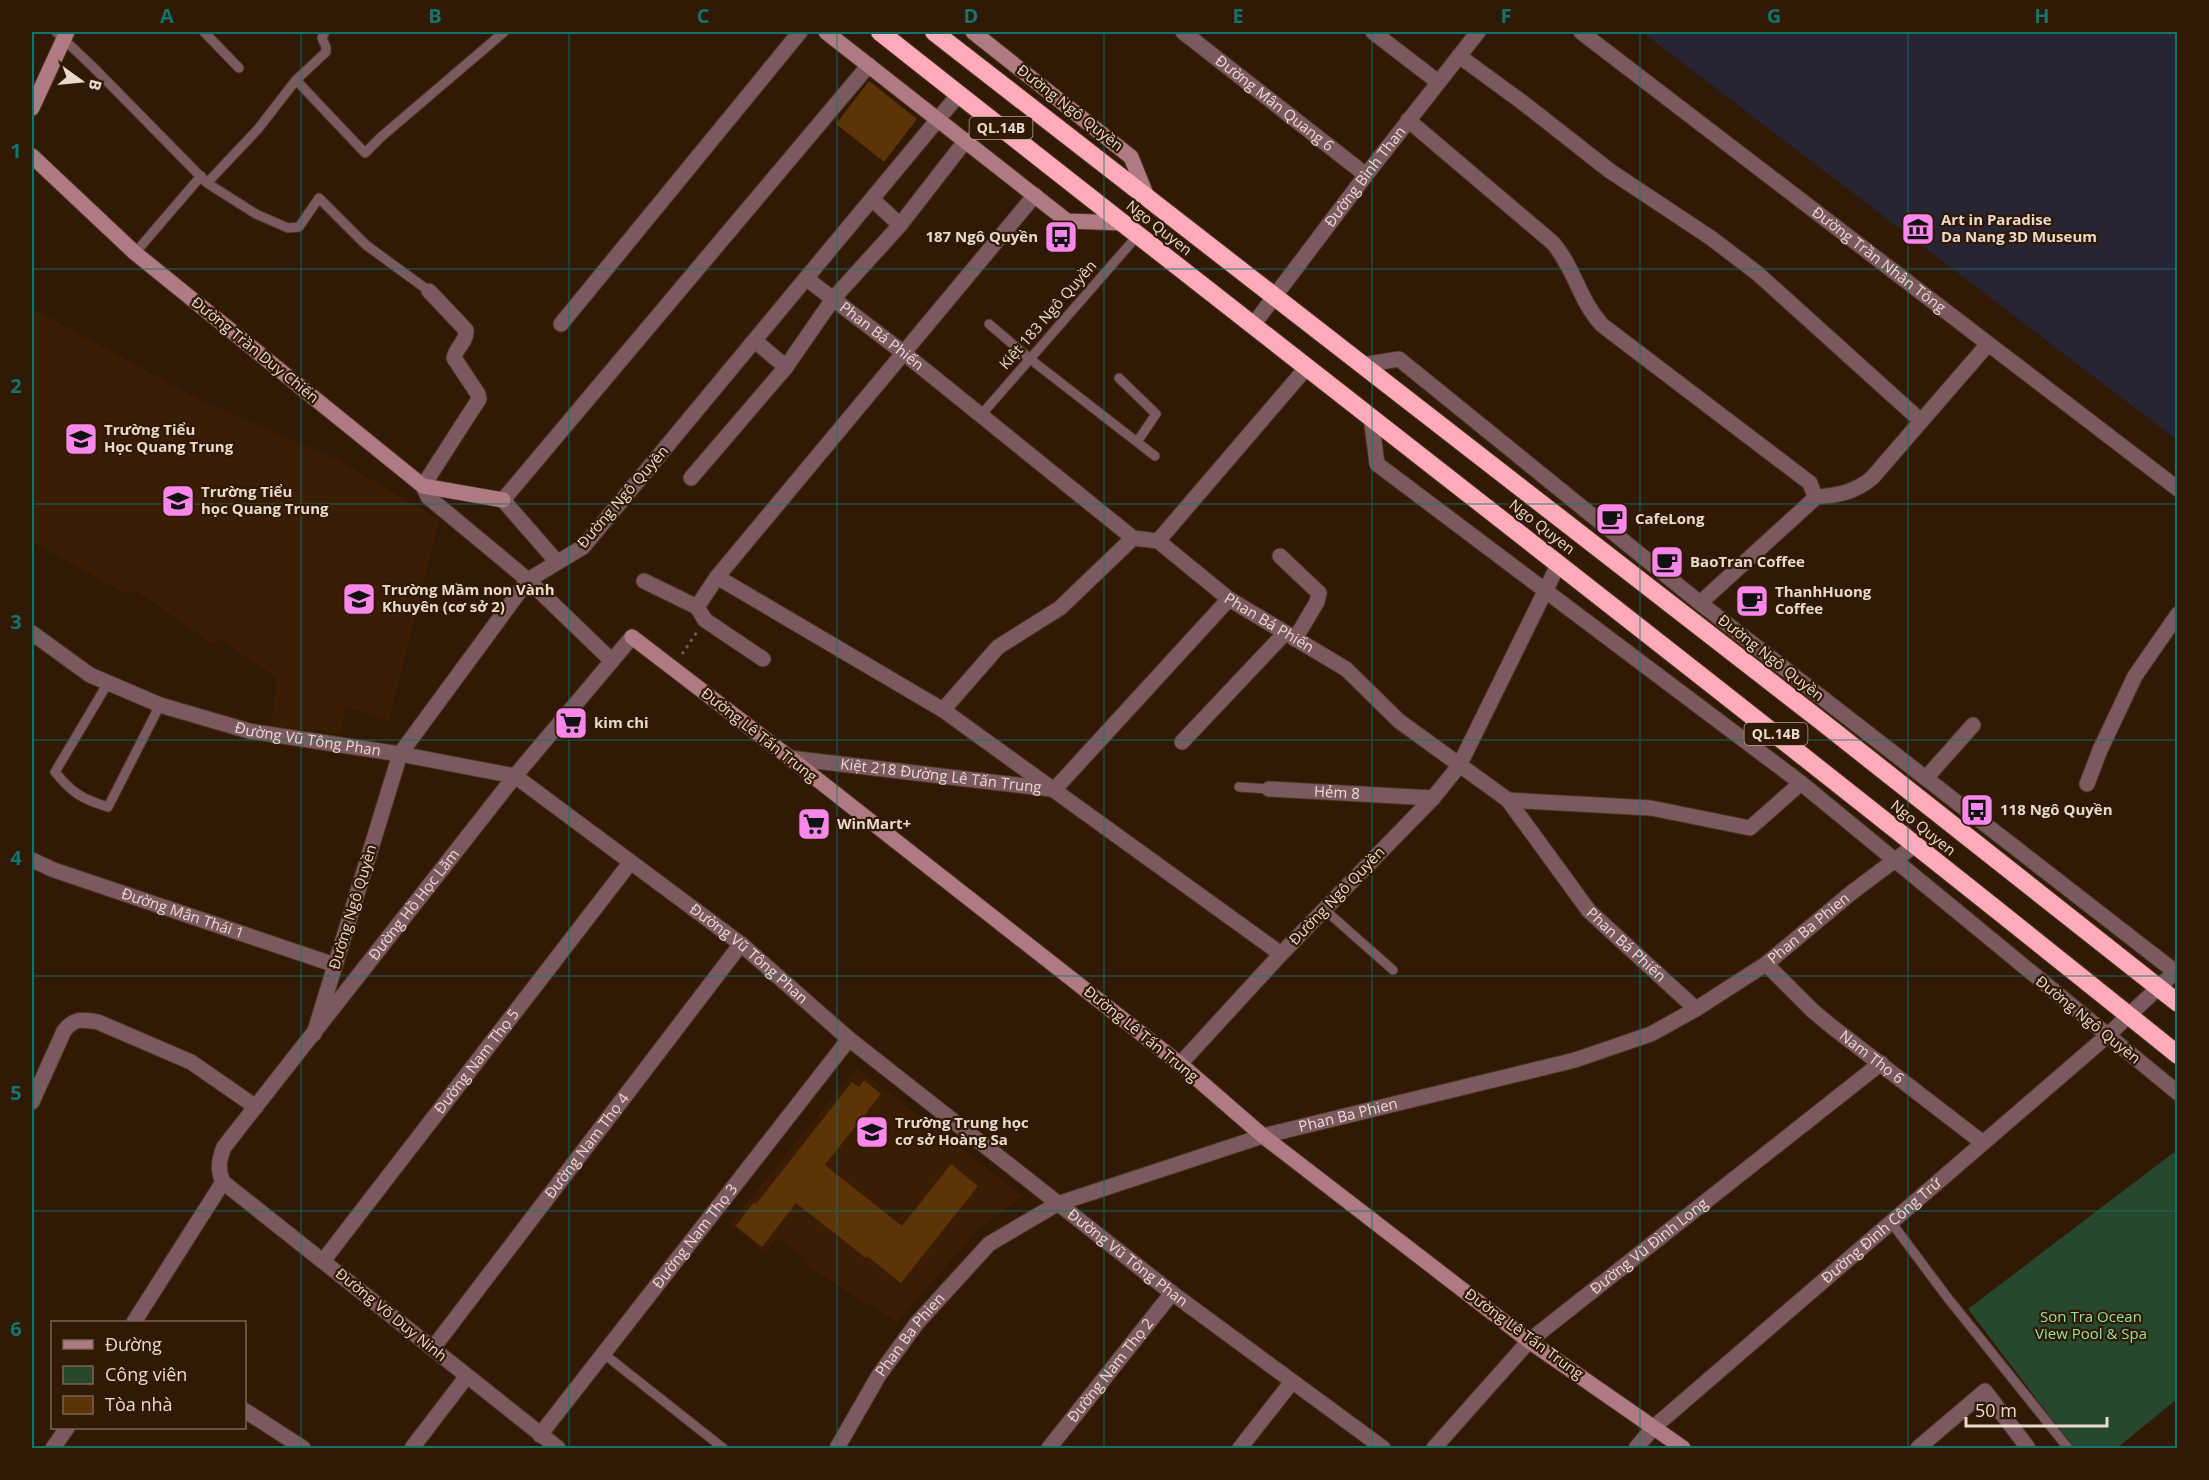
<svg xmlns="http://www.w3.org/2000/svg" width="2209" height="1480" font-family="'Open Sans',sans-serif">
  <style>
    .built { fill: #3a1d03 }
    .industrial { fill: #272434 }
    .green { fill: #27482c }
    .building { fill: #5d3308 }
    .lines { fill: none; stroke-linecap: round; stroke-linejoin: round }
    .lane-casing { stroke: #4a3421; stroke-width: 11 }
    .street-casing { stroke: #4a3421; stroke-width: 17 }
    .secondary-casing { stroke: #4a3421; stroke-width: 17 }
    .highway-casing { stroke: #4a3421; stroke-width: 20 }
    .path { stroke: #715c4b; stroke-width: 3; stroke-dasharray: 3 4.5; stroke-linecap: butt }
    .lane { stroke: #7b5a5f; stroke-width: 9 }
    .street { stroke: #7b5a5f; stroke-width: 15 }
    .secondary { stroke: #b07a83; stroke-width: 15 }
    .highway { stroke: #feaab8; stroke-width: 18 }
    .grid { fill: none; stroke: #0f766e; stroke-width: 1.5; stroke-opacity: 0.55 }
    .labels { text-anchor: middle; stroke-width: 4.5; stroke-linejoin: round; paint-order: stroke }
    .shield { fill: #301905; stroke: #b2a092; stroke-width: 1.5 }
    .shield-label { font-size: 14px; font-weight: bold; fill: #eadace }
    .street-label { font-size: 15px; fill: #eadace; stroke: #301905 }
    .poi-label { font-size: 15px; font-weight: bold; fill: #eadace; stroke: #301905; text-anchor: start }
    .park-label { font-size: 15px; fill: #92e69d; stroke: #301905 }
    .neatline { fill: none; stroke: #0f766e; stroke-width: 2 }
    .grid-label { font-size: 20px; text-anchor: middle; font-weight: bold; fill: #0f766e }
  </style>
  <rect width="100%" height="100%" fill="#301905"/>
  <!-- built -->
  <path class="built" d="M 32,308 L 197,398 L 336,459 L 440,520 L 388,722 L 345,706 L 341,734 L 271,726 L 277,678 L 219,639 L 212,644 L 135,590 L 128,595 L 32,542 Z
    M 857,1068 L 1023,1196 L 978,1230 L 897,1322 L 803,1264 L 806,1258 L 777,1238 L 765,1253 L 729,1224 Z"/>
  <!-- industrial -->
  <path class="industrial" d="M 1642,32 L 2177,32 L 2177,440 Z"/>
  <!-- green -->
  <path class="green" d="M 2173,1153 L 2177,1153 L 2177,1399 L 2117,1448 L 2074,1448 L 1968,1309 Z"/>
  <!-- building -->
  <path class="building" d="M 869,81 L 917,119 L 884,162 L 836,124 Z
    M 864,1080 L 881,1094 L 825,1165 L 902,1226 L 951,1164 L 978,1186 L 901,1283 L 867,1256 L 866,1258 L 796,1203 L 762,1247 L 736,1226 L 754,1202 L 756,1204 L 852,1082 L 859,1087 Z"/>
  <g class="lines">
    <!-- lane casing -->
    <g class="lane-casing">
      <path id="lane" d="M 56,32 L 92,66 L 207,183 L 256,214 L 288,228 L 299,227 L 319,198 L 366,245 L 429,291
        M 204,32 L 239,68
        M 296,80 L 365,153 L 381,137 L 504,32
        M 207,183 L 258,129 L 296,80 L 326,52 L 326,47 L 322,38 L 325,32
        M 135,253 L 201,176
        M 989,324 L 1030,359 L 1155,456
        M 1119,378 L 1156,414 L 1137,442
        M 981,415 L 1138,235
        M 108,683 L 55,772 C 72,793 82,799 108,807 L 160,705
        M 1239,787 L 1269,789
        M 1325,910 L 1393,970
        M 1891,1222 L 1947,1297 L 2068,1448
        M 604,1354 L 723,1448"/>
    </g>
    <!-- street casing -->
    <g class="street-casing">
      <g id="street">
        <path id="s1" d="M 1183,32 L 1366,175"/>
        <path d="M 1373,32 L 1438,82"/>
        <path id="s2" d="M 1581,32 L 2178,489"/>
        <path d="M 1459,56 L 1522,102 L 1610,171 L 1711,238 L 1757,273 L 1921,421"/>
        <path d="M 1408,120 L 1553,243 C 1575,269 1579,300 1602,325 L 1810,483 L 1815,497 L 1813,500 L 1700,603"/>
        <path d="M 872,199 L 900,225"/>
        <path id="s3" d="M 807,279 L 905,354 L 1133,538 L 1158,541 L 1229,599 L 1346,669 L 1399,721 L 1508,800 L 1589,911 L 1696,1009"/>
        <path d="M 429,291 L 466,330 C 467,342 456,347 454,358 L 478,394 L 479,399 L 423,486 L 428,497 L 528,580 L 612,661"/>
        <path d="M 561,324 L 800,32"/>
        <path id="s4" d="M 1253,325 L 1366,175 L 1478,32"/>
        <path d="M 755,341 L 786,367"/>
        <path d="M 1362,365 L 1399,359 L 1700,603 L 2178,974"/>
        <path d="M 1371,417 L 1377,464 L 1801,783 L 2178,1093"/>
        <path d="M 691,478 L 786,367 L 833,299 L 900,225 L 966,140"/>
        <path d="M 1815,497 C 1837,496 1855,492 1872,478 L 1988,344"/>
        <path d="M 1158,541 L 1307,367"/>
        <path d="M 1280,556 L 1319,593 L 1317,602 L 1295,639"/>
        <path d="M 557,562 L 503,500 L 869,65"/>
        <path d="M 717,577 L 943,710 L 1281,954"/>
        <path d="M 644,581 L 697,607"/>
        <path d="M 697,607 L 717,577 L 1035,195"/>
        <path d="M 697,607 L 705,620 L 763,659"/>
        <path id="s5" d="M 32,633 L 90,675 L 160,705 L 249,731 L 400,754 L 515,776 L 741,944 L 849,1039 L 1172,1293 L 1383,1448"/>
        <path d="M 943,710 L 998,647 L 1060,608 L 1133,538"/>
        <path d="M 1182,742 L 1285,633"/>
        <path id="s6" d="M 790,758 L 1051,789"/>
        <path d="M 1926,778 L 1973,725"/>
        <path d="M 2087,784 L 2100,750 L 2135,676 L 2178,614"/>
        <path id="s7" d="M 1269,789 L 1433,798"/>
        <path d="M 1054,790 L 1229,599"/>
        <path d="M 1508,800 L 1651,808 L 1750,828 L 1801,783"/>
        <path id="s8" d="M 32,860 L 54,870 L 335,965"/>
        <path id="s9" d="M 1766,964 L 1813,1011 L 1831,1026 L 1983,1143"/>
        <path d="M 314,1034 L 400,754 L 528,580 L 583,547 L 959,94"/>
        <path d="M 1180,1064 L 1281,954 L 1433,798 L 1459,766 L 1559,563"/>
        <path d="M 32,1102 L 64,1031 C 74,1018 82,1019 98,1022 L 191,1062 L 256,1107"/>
        <path id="s10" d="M 323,1261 L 630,863"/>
        <path d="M 134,1322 L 223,1182"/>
        <path id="s11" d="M 433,1348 L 741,944"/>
        <path d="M 244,1410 L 303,1448"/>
        <path id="s12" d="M 540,1435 L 849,1039"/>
        <path d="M 53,1448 L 67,1428"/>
        <path d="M 412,1448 L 467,1376"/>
        <path id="s13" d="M 558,1448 L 223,1182 C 217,1169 219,1160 224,1147 L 515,776 L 632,637"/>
        <path id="s14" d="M 837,1448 L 879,1375 L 917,1323 L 989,1244 L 1057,1204 L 1263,1136 L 1575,1060 L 1651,1034 L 1696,1009 L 1766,964 L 1851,893 L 1915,845"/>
        <path id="s15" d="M 1049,1448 L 1172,1293"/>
        <path d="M 1240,1448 L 1291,1383"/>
        <path id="s16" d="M 1434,1448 L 1529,1341 L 1881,1063"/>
        <path id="s17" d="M 1636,1448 L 1654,1427 L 2107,1036 L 2178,969"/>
        <path d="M 1918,1448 L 1985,1391 L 2028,1448"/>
      </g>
    </g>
    <!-- secondary casing -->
    <g class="secondary-casing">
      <path id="secondary" d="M 826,32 L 1067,221 L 1123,223
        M 973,32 L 1131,157 L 1148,199
        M 32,108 L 67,32
        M 32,156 L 135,253 L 423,486 L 503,500
        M 632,637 L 790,758 L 1180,1064 L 1263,1136 L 1529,1341 L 1683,1448"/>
    </g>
    <!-- highway casing -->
    <g class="highway-casing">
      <path id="highway" d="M 880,32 C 1312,374 1749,709 2178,1055
        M 934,32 L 1821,721 L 2178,1003"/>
    </g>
    <!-- path -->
    <path class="path" d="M 682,654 L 697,632"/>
    <!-- lane -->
    <use href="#lane" class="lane"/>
    <!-- street -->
    <use href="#street" class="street"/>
    <!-- secondary -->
    <use href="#secondary" class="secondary"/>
    <!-- highway -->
    <use href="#highway" class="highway"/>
  </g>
  <!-- grid -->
  <path class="grid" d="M 301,32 L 301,1448M 569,32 L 569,1448M 837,32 L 837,1448M 1104,32 L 1104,1448M 1372,32 L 1372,1448M 1640,32 L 1640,1448M 1908,32 L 1908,1448M 32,269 L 2178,269M 32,504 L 2178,504M 32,740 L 2178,740M 32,976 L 2178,976M 32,1211 L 2178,1211"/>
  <!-- icons -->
  <defs>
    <g id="museum-square" transform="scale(1.725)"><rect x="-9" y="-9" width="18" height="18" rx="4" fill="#f987e9" stroke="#301905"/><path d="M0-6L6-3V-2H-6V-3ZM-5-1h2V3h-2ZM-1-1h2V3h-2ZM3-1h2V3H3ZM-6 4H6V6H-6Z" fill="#111"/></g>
    <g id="bus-square" transform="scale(1.725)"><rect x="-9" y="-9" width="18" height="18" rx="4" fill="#f987e9" stroke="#301905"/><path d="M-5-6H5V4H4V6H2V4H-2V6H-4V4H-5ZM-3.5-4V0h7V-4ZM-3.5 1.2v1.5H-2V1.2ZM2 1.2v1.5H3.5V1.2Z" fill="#111"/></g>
    <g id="school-square" transform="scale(1.725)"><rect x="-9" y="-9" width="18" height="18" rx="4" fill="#f987e9" stroke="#301905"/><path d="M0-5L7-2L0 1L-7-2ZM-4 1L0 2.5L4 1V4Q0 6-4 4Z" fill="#111"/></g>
    <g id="cafe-square" transform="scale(1.725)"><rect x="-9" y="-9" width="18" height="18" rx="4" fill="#f987e9" stroke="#301905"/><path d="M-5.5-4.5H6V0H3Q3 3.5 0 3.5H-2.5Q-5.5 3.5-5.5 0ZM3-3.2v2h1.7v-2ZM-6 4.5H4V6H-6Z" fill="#111"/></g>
    <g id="supermarket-square" transform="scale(1.725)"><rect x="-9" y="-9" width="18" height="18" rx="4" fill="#f987e9" stroke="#301905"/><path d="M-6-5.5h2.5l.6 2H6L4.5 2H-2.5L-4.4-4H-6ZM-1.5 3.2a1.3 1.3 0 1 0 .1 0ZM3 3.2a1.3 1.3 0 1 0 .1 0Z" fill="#111"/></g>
  </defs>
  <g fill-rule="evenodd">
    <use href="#museum-square" x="1918" y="229"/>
    <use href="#bus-square" x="1061" y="237"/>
    <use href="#school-square" x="81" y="439"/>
    <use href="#school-square" x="178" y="501"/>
    <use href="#cafe-square" x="1612" y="519"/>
    <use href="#cafe-square" x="1667" y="562"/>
    <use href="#school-square" x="359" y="599"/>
    <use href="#cafe-square" x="1752" y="601"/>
    <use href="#supermarket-square" x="571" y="723"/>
    <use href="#bus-square" x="1977" y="810"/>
    <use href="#supermarket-square" x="814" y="824"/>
    <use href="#school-square" x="872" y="1132"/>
  </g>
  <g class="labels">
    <!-- shield labels -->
    <g class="shield">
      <rect x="969.5" y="117" width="63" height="22" rx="4.5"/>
      <rect x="1744.5" y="723" width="63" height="22" rx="4.5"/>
    </g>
    <g class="shield-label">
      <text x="1001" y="133">QL.14B</text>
      <text x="1776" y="739">QL.14B</text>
    </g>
    <!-- street labels -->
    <g class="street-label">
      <text dy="5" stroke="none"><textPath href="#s1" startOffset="116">Đường Mân Quang 6</textPath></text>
      <text transform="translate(1070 108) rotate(38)" y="5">Đường Ngô Quyền</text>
      <text dy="5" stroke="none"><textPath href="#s4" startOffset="186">Đường Bình Than</textPath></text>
      <text transform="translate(1159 228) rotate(38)" y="5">Ngo Quyen</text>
      <text dy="5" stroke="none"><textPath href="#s2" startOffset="375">Đường Trần Nhân Tông</textPath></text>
      <text transform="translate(1048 315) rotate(-49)" y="5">Kiệt 183 Ngô Quyền</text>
      <text dy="5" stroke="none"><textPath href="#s3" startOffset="94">Phan Bá Phiến</textPath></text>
      <text transform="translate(255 350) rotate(39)" y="5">Đường Trần Duy Chiến</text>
      <text transform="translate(623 497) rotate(-49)" y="5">Đường Ngô Quyền</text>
      <text transform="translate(1542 527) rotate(38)" y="5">Ngo Quyen</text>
      <text dy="5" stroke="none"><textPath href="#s3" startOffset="580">Phan Bá Phiến</textPath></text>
      <text transform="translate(1771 658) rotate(38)" y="5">Đường Ngô Quyền</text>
      <text transform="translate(759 735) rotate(38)" y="5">Đường Lê Tấn Trung</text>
      <text dy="5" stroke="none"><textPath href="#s5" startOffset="300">Đường Vũ Tông Phan</textPath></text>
      <text dy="5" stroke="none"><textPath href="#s6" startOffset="152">Kiệt 218 Đường Lê Tấn Trung</textPath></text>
      <text dy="5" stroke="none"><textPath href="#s7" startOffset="68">Hẻm 8</textPath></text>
      <text transform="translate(1923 828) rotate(39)" y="5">Ngo Quyen</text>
      <text transform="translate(1337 896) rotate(-46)" y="5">Đường Ngô Quyền</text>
      <text dy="5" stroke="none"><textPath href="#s13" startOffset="772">Đường Hồ Học Lãm</textPath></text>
      <text transform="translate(353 907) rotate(-73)" y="5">Đường Ngô Quyền</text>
      <text dy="5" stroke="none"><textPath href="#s8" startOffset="160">Đường Mân Thái 1</textPath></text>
      <text dy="5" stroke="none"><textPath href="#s14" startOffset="1143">Phan Ba Phien</textPath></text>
      <text dy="5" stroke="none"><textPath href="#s3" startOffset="1066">Phan Bá Phiến</textPath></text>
      <text dy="5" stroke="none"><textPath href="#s5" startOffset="804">Đường Vũ Tông Phan</textPath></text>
      <text transform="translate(2088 1020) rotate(39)" y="5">Đường Ngô Quyền</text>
      <text transform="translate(1141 1034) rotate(39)" y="5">Đường Lê Tấn Trung</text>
      <text dy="5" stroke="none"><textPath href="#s9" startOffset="141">Nam Thọ 6</textPath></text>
      <text dy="5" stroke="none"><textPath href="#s10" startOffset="252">Đường Nam Thọ 5</textPath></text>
      <text dy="5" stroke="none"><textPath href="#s14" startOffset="639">Phan Ba Phien</textPath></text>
      <text dy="5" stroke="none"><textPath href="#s11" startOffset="254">Đường Nam Thọ 4</textPath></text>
      <text dy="5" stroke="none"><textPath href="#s17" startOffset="328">Đường Đinh Công Trứ</textPath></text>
      <text dy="5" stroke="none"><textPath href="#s12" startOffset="252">Đường Nam Thọ 3</textPath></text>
      <text dy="5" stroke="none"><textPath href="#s16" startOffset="296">Đường Vũ Đình Long</textPath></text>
      <text dy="5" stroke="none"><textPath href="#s5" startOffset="1290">Đường Vũ Tông Phan</textPath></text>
      <text transform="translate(391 1315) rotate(39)" y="5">Đường Võ Duy Ninh</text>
      <text transform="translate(1524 1334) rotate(36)" y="5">Đường Lê Tấn Trung</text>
      <text dy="5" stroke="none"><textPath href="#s14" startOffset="135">Phan Ba Phien</textPath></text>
      <text dy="5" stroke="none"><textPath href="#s15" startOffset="99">Đường Nam Thọ 2</textPath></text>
    </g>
    <!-- poi labels -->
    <g class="poi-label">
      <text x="1941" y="225">Art in Paradise<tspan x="1941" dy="17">Da Nang 3D Museum</tspan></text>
      <text x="1038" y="242" text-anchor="end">187 Ngô Quyền</text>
      <text x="104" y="435">Trường Tiểu<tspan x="104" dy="17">Học Quang Trung</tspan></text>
      <text x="201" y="497">Trường Tiểu<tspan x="201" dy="17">học Quang Trung</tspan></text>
      <text x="1635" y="524">CafeLong</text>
      <text x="1690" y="567">BaoTran Coffee</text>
      <text x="382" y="595">Trường Mầm non Vành<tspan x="382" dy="17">Khuyên (cơ sở 2)</tspan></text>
      <text x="1775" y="597">ThanhHuong<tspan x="1775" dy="17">Coffee</tspan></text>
      <text x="594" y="728">kim chi</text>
      <text x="2000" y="815">118 Ngô Quyền</text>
      <text x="837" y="829">WinMart+</text>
      <text x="895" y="1128">Trường Trung học<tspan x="895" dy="17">cơ sở Hoàng Sa</tspan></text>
    </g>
    <!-- park labels -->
    <g class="park-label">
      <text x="2091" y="1322">Son Tra Ocean<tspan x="2091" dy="17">View Pool &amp; Spa</tspan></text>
    </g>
  </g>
  <!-- border -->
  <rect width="2209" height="1480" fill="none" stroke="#301905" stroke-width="66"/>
  <!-- legend -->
  <rect x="51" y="1321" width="195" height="108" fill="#301905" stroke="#7a6655" stroke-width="1.5"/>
  <rect x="63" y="1340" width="30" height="9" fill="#b07a83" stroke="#7a6655" stroke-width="1.5"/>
  <text x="105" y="1351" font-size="18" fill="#eadace">Đường</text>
  <rect x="63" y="1366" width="30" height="18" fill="#27482c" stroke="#7a6655" stroke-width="1.5"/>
  <text x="105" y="1381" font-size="18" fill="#eadace">Công viên</text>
  <rect x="63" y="1396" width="30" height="18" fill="#5d3308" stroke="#7a6655" stroke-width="1.5"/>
  <text x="105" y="1411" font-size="18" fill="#eadace">Tòa nhà</text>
  <!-- north arrow -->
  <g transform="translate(81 81) rotate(105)" stroke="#301905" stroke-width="4.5" paint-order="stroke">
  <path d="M0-4.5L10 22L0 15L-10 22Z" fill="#eadace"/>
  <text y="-9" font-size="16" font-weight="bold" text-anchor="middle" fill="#eadace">B</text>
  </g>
  <!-- scale -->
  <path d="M1966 1417v9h141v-9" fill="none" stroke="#eadace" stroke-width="3"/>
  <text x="1975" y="1417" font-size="18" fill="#eadace" stroke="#301905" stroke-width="4.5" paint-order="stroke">50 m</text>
  <rect x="33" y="33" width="2143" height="1414" class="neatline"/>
  <g class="grid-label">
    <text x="167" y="23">A</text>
    <text x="435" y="23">B</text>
    <text x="703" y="23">C</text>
    <text x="971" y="23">D</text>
    <text x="1238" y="23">E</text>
    <text x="1506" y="23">F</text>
    <text x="1774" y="23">G</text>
    <text x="2042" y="23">H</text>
    <text x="16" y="158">1</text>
    <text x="16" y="393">2</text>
    <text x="16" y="629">3</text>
    <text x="16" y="865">4</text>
    <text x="16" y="1100">5</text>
    <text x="16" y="1336">6</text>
  </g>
</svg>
